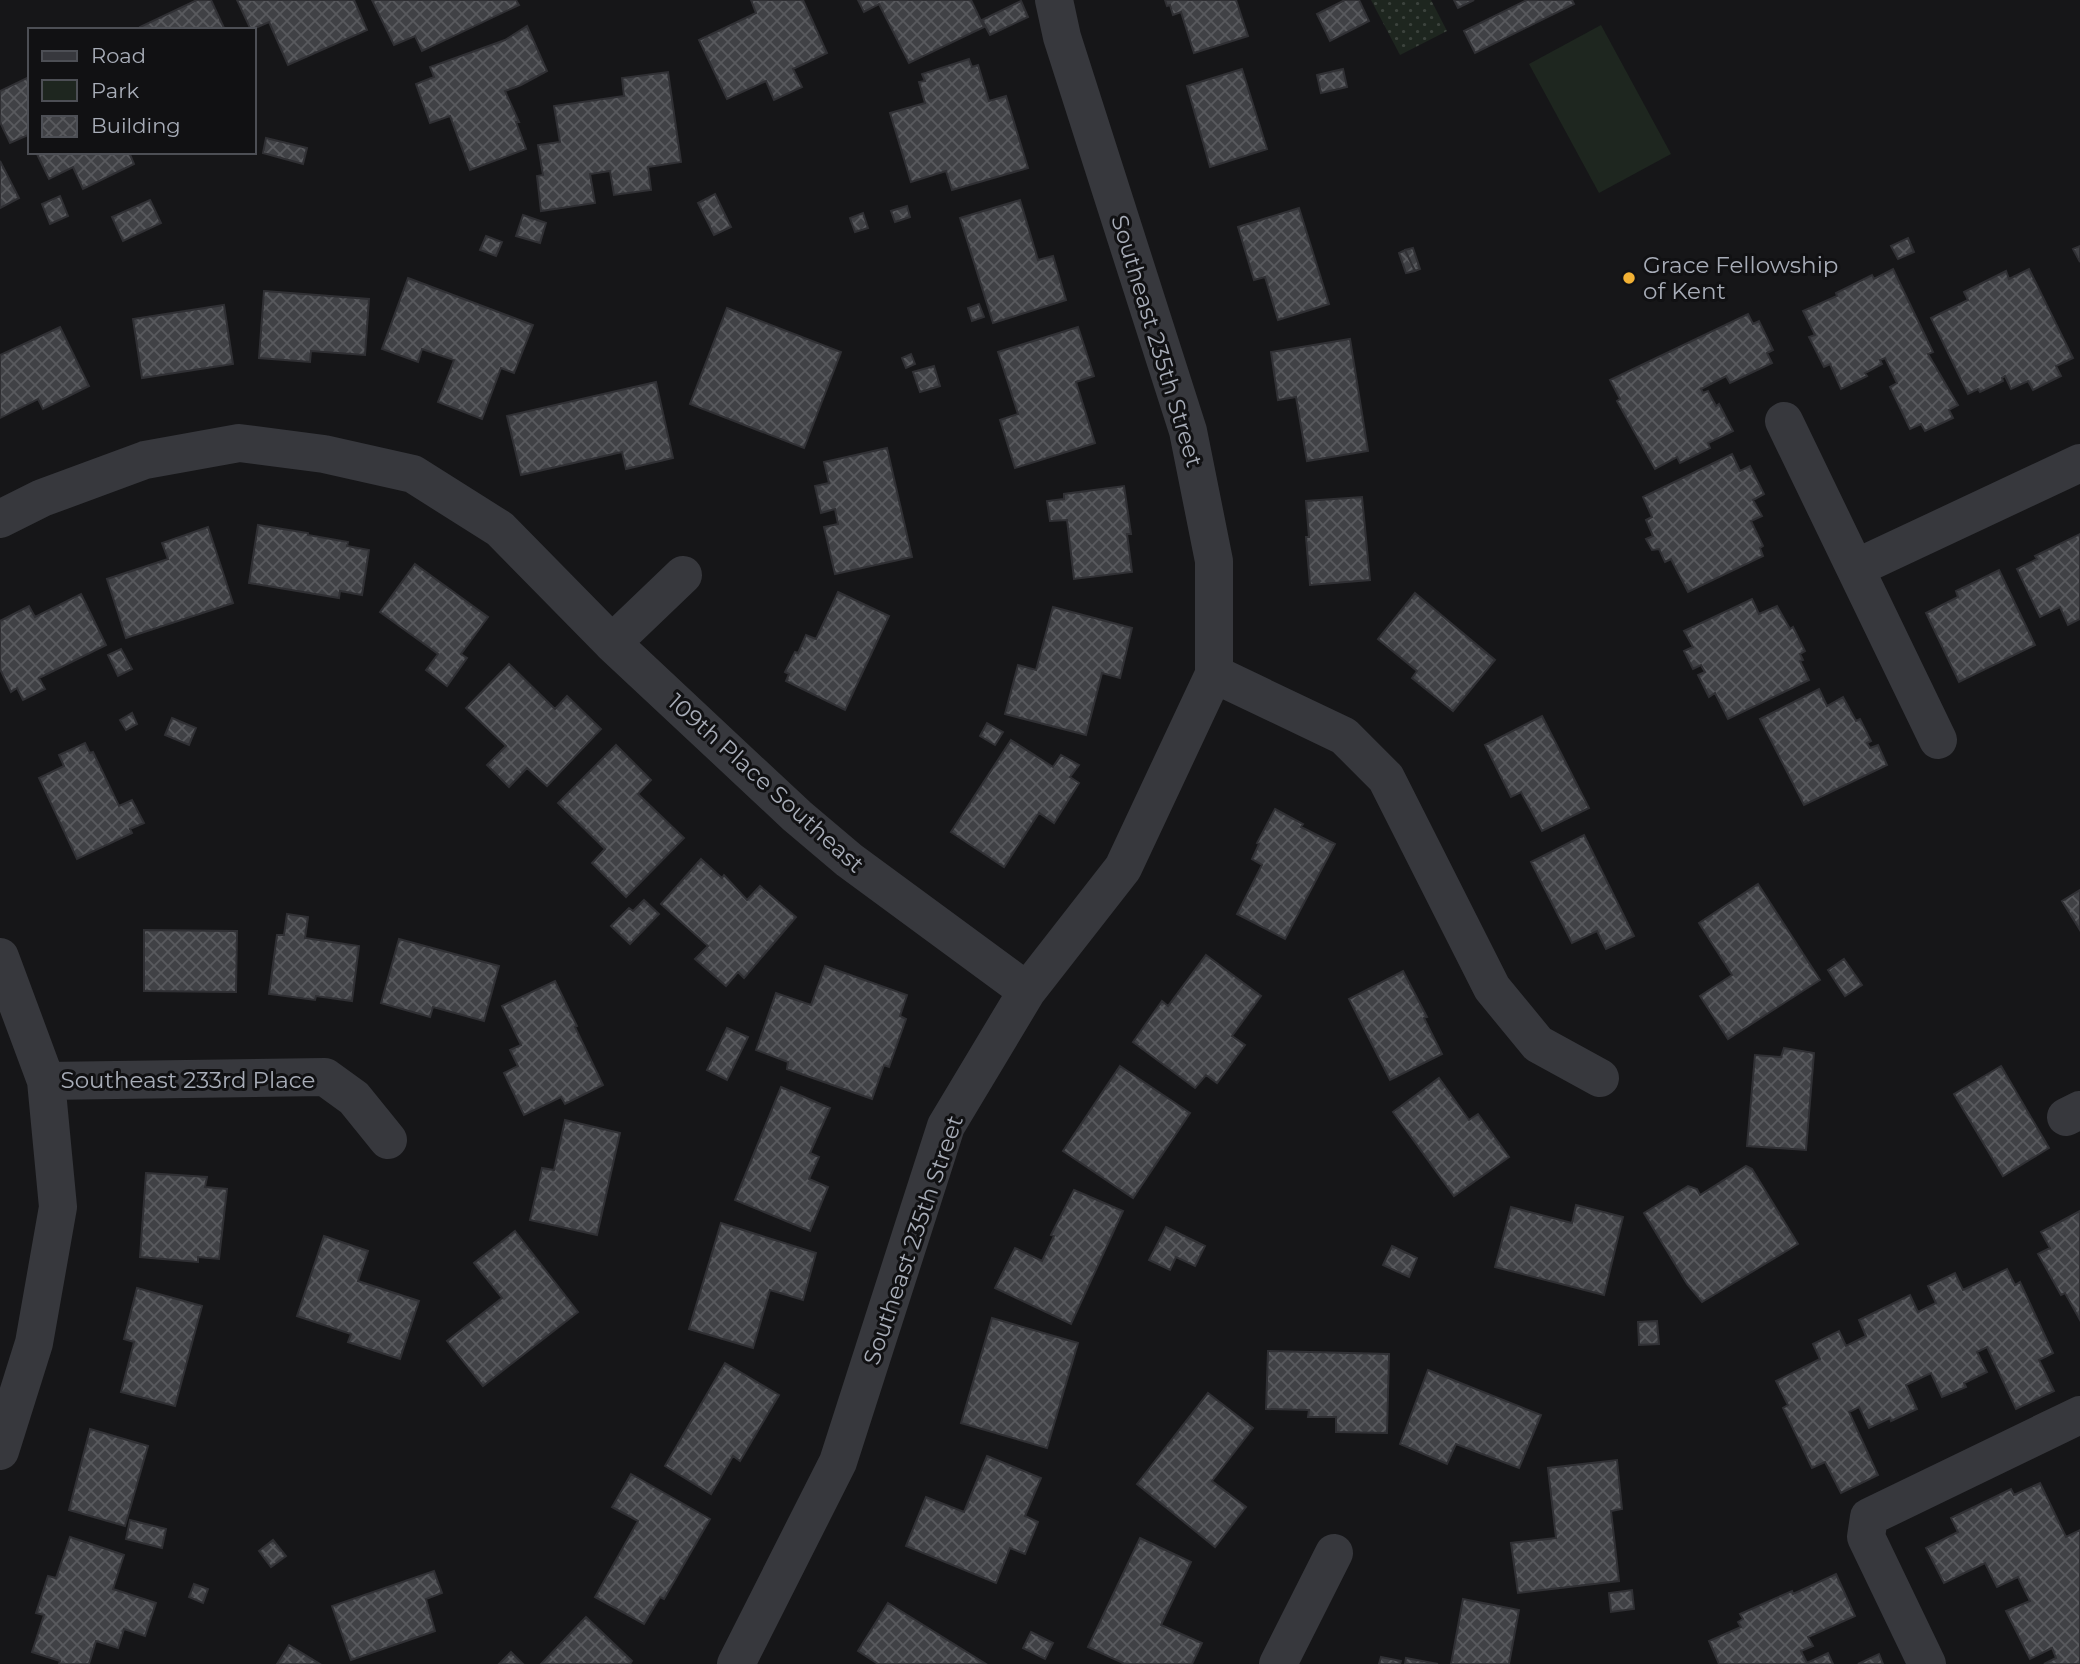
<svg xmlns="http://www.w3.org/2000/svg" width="2080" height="1664" font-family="Montserrat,sans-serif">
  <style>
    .green { fill: #1e261f }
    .park { fill: url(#park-dots) }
    .building { fill: url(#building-cross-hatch); stroke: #303034; stroke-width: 2 }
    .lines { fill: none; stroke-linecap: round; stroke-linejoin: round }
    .minor { stroke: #37383d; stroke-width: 38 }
    .poi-dot { fill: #f2b134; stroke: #111113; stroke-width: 2.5 }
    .labels { text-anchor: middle; stroke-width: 6; stroke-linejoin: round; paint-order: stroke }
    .poi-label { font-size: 23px; fill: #a8adb8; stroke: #111113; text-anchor: start }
    .street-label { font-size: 23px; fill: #a8adb8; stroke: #111113 }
  </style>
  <defs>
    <pattern id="park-dots" width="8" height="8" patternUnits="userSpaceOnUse" patternTransform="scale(1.75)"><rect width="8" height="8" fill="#1e261f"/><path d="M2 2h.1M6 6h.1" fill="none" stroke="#3c433d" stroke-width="1.8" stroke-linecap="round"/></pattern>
    <pattern id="building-cross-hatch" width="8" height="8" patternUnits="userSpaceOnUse" patternTransform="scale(1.75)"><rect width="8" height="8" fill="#404145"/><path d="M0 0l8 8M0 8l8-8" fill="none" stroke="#595a5e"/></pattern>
  </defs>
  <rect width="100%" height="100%" fill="#161618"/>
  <!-- green -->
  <path class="green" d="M 1601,25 L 1671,154 L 1599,193 L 1529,64 Z"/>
  <!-- park -->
  <path class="park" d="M 1371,0 L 1431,0 L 1447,31 L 1400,55 Z"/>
  <!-- building -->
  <path class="building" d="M 197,0 L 211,0 L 225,30 L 141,30 L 140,27 Z
    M 237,0 L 354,0 L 367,30 L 288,65 L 269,22 L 251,30 Z
    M 372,0 L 516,0 L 519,5 L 422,51 L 415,36 L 394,45 Z
    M 751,0 L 803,0 L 827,53 L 793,69 L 802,87 L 774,100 L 766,81 L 727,99 L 699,40 L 756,13 Z
    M 858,0 L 971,0 L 984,27 L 909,63 L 879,4 L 864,12 Z
    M 1165,0 L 1236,0 L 1248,36 L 1194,53 L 1181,12 L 1173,15 L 1170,5 L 1167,6 Z
    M 1345,0 L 1359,0 L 1369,21 L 1330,41 L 1317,14 Z
    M 1454,0 L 1474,0 L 1458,8 Z
    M 1527,0 L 1572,0 L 1574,4 L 1475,53 L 1464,31 Z
    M 1021,1 L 1028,17 L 990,35 L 982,20 Z
    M 527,26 L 547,71 L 521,85 L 505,91 L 519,122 L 516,122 L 526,149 L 470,170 L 450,116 L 430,123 L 416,84 L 434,77 L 430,67 L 505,40 Z
    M 969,59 L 972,67 L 978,65 L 989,101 L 1006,96 L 1028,168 L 952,190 L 946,171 L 911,182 L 890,113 L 925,103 L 919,82 L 925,81 L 922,74 Z
    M 1242,69 L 1267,149 L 1210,167 L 1187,86 Z
    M 1343,69 L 1347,87 L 1321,93 L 1317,75 Z
    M 668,72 L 681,162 L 648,167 L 651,190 L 614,195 L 610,171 L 590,174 L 595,203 L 541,211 L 537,176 L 543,175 L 538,145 L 560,142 L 554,106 L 624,96 L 622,78 Z
    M 29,77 L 30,139 L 28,135 L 10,143 L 0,122 L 0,91 Z
    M 266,138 L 307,148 L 303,164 L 263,153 Z
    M 36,152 L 129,152 L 134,164 L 83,189 L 73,167 L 49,179 Z
    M 0,161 L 19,198 L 0,208 Z
    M 715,194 L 731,227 L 714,235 L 698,203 Z
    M 60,196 L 68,216 L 50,224 L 42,204 Z
    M 150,200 L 161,223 L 123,241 L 112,217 Z
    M 1020,200 L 1038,260 L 1053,256 L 1066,300 L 993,323 L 960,218 Z
    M 907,206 L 910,217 L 895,222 L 891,211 Z
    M 1299,208 L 1329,304 L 1278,320 L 1265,277 L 1254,280 L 1238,227 Z
    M 863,213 L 868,228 L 855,232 L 850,218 Z
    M 523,215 L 546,223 L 540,243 L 516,236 Z
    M 486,236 L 502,242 L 496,256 L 480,250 Z
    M 1908,238 L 1914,252 L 1898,259 L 1891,246 Z
    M 2080,246 L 2080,262 L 2073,249 Z
    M 1413,248 L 1420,269 L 1415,271 L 1405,250 Z
    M 1405,250 L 1415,271 L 1406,273 L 1399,253 Z
    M 1893,269 L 1933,352 L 1928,354 L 1958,405 L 1949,410 L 1953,418 L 1925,431 L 1921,424 L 1910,429 L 1890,387 L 1897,383 L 1885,358 L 1880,360 L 1882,364 L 1865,373 L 1867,376 L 1841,389 L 1830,364 L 1824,367 L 1809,337 L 1815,335 L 1803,311 L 1837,296 L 1836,293 L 1872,275 L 1874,279 Z
    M 2029,269 L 2073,358 L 2056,366 L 2061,376 L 2033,390 L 2028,381 L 2011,389 L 2005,376 L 2002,378 L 2003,381 L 1980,392 L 1978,389 L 1968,394 L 1931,318 L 1968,300 L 1964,292 L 2006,271 L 2009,279 Z
    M 408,278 L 533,325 L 514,373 L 501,368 L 482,419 L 438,402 L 454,360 L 422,349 L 418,362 L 382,349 Z
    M 264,291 L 369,299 L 365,355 L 311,351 L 310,362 L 259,358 Z
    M 979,304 L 984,317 L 972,321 L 968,308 Z
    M 224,305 L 233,364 L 142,378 L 133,319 Z
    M 727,308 L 841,352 L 804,448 L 690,404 Z
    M 1748,314 L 1753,324 L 1759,321 L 1773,350 L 1767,353 L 1772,363 L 1730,383 L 1726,376 L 1701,389 L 1703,393 L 1708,391 L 1716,406 L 1719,404 L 1733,431 L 1708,443 L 1710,448 L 1680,463 L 1677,457 L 1655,469 L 1617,401 L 1620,399 L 1610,380 Z
    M 60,327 L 89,386 L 43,409 L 38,399 L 0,418 L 0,355 Z
    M 1078,327 L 1094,376 L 1076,382 L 1095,443 L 1015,468 L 1000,420 L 1018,414 L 998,352 Z
    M 1350,339 L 1368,451 L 1307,461 L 1296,397 L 1278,400 L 1271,352 Z
    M 911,354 L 915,364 L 906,368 L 902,358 Z
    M 934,366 L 940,386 L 920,392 L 913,372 Z
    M 656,382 L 673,458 L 626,469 L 622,452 L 521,475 L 507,416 Z
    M 887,448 L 912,557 L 835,574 L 824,527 L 838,524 L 835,509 L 821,513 L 815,486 L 829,483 L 824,462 Z
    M 1732,454 L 1740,471 L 1750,466 L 1764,494 L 1753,500 L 1762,516 L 1751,521 L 1763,546 L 1760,548 L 1763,556 L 1688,592 L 1671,559 L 1665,562 L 1659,549 L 1652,550 L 1646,539 L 1653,536 L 1646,520 L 1652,517 L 1643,497 Z
    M 1124,486 L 1131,534 L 1127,534 L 1132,572 L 1074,579 L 1067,520 L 1050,521 L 1047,501 L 1064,499 L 1064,494 Z
    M 1362,497 L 1370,580 L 1310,585 L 1306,537 L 1309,537 L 1306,501 Z
    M 258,525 L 308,533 L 308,535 L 348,542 L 347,546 L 369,550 L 362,595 L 340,591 L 339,598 L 249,583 Z
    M 208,527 L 233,603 L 126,638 L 107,579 L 168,559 L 162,543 Z
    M 2080,534 L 2080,619 L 2068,625 L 2060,607 L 2040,617 L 2017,569 L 2037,559 L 2035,556 Z
    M 415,564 L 488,617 L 461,654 L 467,658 L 447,686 L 426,670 L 438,654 L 380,612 Z
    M 1999,570 L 2035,645 L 1959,682 L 1926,613 L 1958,597 L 1956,591 Z
    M 838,592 L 889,616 L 845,710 L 786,681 L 789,674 L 785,672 L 795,652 L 798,653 L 806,635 L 816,639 Z
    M 1415,593 L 1495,660 L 1453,711 L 1412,678 L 1417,671 L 1378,639 Z
    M 81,594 L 106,645 L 39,678 L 45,689 L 23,700 L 17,688 L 11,692 L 0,669 L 0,621 L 29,606 L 35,617 Z
    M 1752,599 L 1759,614 L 1777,606 L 1790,629 L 1793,627 L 1805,651 L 1800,654 L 1803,660 L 1800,661 L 1809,680 L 1728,719 L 1715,693 L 1709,697 L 1698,675 L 1705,672 L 1701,665 L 1693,669 L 1684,651 L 1693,647 L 1684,631 Z
    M 1053,607 L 1132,628 L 1120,678 L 1102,673 L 1086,735 L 1005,714 L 1018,665 L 1036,670 Z
    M 121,649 L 132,669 L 118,676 L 108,655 Z
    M 509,664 L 555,709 L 567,696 L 601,729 L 547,786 L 527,768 L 509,787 L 487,765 L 506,746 L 466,708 Z
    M 1819,689 L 1827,706 L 1843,697 L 1856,721 L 1860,719 L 1871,741 L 1867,743 L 1870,748 L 1878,745 L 1887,765 L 1804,805 L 1760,719 Z
    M 132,713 L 137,724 L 126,730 L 120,720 Z
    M 1542,716 L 1589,808 L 1542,831 L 1521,792 L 1511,797 L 1485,745 Z
    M 172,718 L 196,728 L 189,745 L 165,735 Z
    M 987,723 L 1003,732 L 995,745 L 980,736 Z
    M 1011,740 L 1053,767 L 1061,755 L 1079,765 L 1070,777 L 1079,783 L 1054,823 L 1039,813 L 1004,867 L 951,832 Z
    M 85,743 L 90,753 L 93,752 L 119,806 L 132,800 L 144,823 L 130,829 L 132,833 L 77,859 L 39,778 L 64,766 L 59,755 Z
    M 616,745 L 651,780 L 638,794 L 684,838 L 626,897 L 592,863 L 605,849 L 558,803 Z
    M 1275,809 L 1303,824 L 1301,827 L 1335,844 L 1285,939 L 1237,914 L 1262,865 L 1252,859 L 1259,844 L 1257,843 Z
    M 1584,835 L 1634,936 L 1606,949 L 1597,931 L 1572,943 L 1531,862 Z
    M 701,859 L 722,878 L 724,875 L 747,900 L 760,886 L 796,917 L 744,978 L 738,972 L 726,986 L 695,959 L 708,946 L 661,904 Z
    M 1758,884 L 1820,980 L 1728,1039 L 1700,996 L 1732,975 L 1699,923 Z
    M 2080,890 L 2080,930 L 2062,901 Z
    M 644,900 L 659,914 L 630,944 L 611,926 L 629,908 L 633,911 Z
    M 287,914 L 308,917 L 305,938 L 359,946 L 352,1001 L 316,996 L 315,1000 L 269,994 L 277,935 L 284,935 Z
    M 144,930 L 237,931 L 236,992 L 144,991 Z
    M 399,939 L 499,966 L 484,1021 L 433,1007 L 430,1017 L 381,1003 Z
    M 1206,955 L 1261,996 L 1232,1036 L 1245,1045 L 1217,1083 L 1206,1075 L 1195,1088 L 1133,1042 L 1162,1001 L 1168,1006 Z
    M 1844,959 L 1862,985 L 1845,996 L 1828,970 Z
    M 825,966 L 907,995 L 900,1016 L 906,1019 L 889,1067 L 884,1065 L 872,1099 L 787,1069 L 788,1062 L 756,1050 L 776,993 L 811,1005 Z
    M 1403,971 L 1427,1017 L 1424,1018 L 1442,1054 L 1390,1080 L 1349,999 Z
    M 555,981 L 577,1026 L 575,1027 L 603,1085 L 565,1104 L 561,1097 L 524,1115 L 504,1073 L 518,1066 L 510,1050 L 521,1045 L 502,1006 Z
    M 727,1028 L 748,1037 L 727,1080 L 707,1070 Z
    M 1784,1048 L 1814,1053 L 1806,1150 L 1747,1146 L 1755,1055 L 1781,1057 Z
    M 1120,1066 L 1190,1113 L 1133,1198 L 1063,1151 Z
    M 2001,1066 L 2049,1148 L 2003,1176 L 1954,1094 Z
    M 1439,1078 L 1469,1120 L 1478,1114 L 1509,1157 L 1454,1196 L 1393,1112 Z
    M 781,1087 L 830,1108 L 810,1153 L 819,1157 L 809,1179 L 828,1187 L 810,1231 L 735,1200 Z
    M 565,1120 L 620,1133 L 597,1235 L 530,1220 L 542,1168 L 554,1170 Z
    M 1746,1166 L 1752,1169 L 1798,1244 L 1702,1302 L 1687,1284 L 1644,1213 L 1688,1186 L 1697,1189 L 1700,1195 Z
    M 146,1173 L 207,1177 L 205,1187 L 227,1189 L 219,1259 L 198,1257 L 198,1262 L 140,1257 Z
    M 1074,1190 L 1123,1211 L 1071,1324 L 995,1288 L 1015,1248 L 1042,1261 L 1054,1236 L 1051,1235 Z
    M 1576,1205 L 1623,1217 L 1604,1295 L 1495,1267 L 1511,1207 L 1572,1223 Z
    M 2080,1211 L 2080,1320 L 2065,1293 L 2061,1295 L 2038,1254 L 2050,1248 L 2041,1232 Z
    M 721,1223 L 816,1253 L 803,1300 L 770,1290 L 753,1348 L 689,1329 Z
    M 1166,1227 L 1205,1246 L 1195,1266 L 1176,1257 L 1170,1270 L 1149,1260 Z
    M 515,1231 L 578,1312 L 483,1386 L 447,1341 L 502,1298 L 474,1263 Z
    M 324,1236 L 368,1251 L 358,1281 L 419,1301 L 400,1359 L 348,1342 L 351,1334 L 297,1316 Z
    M 1392,1246 L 1417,1258 L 1409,1277 L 1383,1265 Z
    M 2007,1269 L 2015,1285 L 2020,1282 L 2053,1353 L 2039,1360 L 2054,1391 L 2016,1409 L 1987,1347 L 1977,1352 L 1987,1372 L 1964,1383 L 1966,1387 L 1942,1397 L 1931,1373 L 1906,1385 L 1917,1409 L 1891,1421 L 1890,1418 L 1869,1428 L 1859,1407 L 1849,1412 L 1878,1475 L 1841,1493 L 1825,1462 L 1812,1468 L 1783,1408 L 1788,1405 L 1776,1381 L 1820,1359 L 1813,1344 L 1839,1331 L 1846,1346 L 1866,1336 L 1859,1320 L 1910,1295 L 1918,1312 L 1936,1303 L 1928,1286 L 1955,1273 L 1963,1290 Z
    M 137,1288 L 202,1306 L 175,1406 L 121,1392 L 134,1342 L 124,1339 Z
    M 992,1318 L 1078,1343 L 1047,1448 L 961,1423 Z
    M 1657,1321 L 1659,1344 L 1639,1345 L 1638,1322 Z
    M 1268,1351 L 1389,1354 L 1387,1433 L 1336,1432 L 1336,1417 L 1308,1417 L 1309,1410 L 1266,1409 Z
    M 725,1363 L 779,1395 L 740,1461 L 733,1456 L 711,1494 L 665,1466 Z
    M 1428,1370 L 1541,1415 L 1519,1468 L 1456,1444 L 1447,1464 L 1400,1444 Z
    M 1208,1393 L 1253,1428 L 1212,1481 L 1246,1507 L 1215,1547 L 1137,1484 Z
    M 90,1429 L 148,1446 L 125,1526 L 69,1510 Z
    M 987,1456 L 1041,1478 L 1025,1516 L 1038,1522 L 1025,1554 L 1010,1548 L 996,1583 L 906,1546 L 926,1497 L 964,1512 Z
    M 1617,1460 L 1622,1509 L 1611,1511 L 1619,1581 L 1518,1593 L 1511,1543 L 1556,1538 L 1548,1468 Z
    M 631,1474 L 710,1519 L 664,1599 L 660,1597 L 644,1624 L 595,1597 L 638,1521 L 612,1507 Z
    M 2040,1483 L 2066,1537 L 2080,1530 L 2080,1664 L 2044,1664 L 2056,1658 L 2052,1648 L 2030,1659 L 2006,1611 L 2030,1601 L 2018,1577 L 1997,1587 L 1985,1563 L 1944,1583 L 1926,1548 L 1958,1532 L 1951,1518 L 2011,1489 L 2014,1495 Z
    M 130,1520 L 166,1529 L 162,1548 L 126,1539 Z
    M 70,1537 L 124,1555 L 113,1589 L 156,1603 L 145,1636 L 124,1629 L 118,1648 L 96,1641 L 89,1664 L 59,1664 L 60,1661 L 32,1652 L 44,1615 L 36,1613 L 48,1576 L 56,1578 Z
    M 1140,1538 L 1191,1562 L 1161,1625 L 1202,1643 L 1192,1664 L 1125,1664 L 1088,1647 Z
    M 273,1540 L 286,1556 L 271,1567 L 259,1551 Z
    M 434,1571 L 442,1593 L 426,1599 L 435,1631 L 351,1660 L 332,1606 Z
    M 1836,1574 L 1855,1616 L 1808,1637 L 1813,1646 L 1801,1651 L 1807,1663 L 1828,1653 L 1833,1664 L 1719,1664 L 1709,1641 L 1741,1627 L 1738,1622 L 1743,1619 L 1740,1614 L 1792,1591 L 1793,1594 Z
    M 194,1584 L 208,1589 L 203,1603 L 189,1597 Z
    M 1632,1590 L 1634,1609 L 1611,1612 L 1609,1593 Z
    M 1463,1599 L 1519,1610 L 1509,1664 L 1451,1664 Z
    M 888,1603 L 986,1664 L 878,1664 L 858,1651 Z
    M 586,1617 L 632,1661 L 630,1664 L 541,1664 Z
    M 1031,1632 L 1053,1643 L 1045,1659 L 1023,1648 Z
    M 289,1645 L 320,1664 L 277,1664 Z
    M 511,1652 L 523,1664 L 499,1664 Z
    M 1879,1654 L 1883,1664 L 1858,1664 Z
    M 1381,1657 L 1401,1661 L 1400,1664 L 1379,1664 Z
    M 1406,1658 L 1438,1664 L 1405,1664 Z"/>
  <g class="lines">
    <!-- minor -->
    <path class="minor" d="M 1784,421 L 1938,740
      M 0,519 L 42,498 L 145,460 L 239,443 L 324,454 L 413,474 L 500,529 L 612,643 L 797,816 L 849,860 L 1027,991
      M 1856,568 L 2080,463
      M 612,643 L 683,575
      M 1214,674 L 1344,736 L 1386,778 L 1492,988 L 1538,1044 L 1600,1078
      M 0,957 L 46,1081 L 58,1207 L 34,1343 L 0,1451
      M 46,1081 L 325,1077 L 354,1098 L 388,1140
      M 2066,1117 L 2080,1110
      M 736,1664 L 838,1462 L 946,1126 L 1027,991 L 1123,868 L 1214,674 L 1214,561 L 1188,431 L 1062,37 L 1054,0
      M 1278,1664 L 1334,1553
      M 1927,1664 L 1866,1537 L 1869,1517 L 2080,1415"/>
  </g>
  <!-- markers -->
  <circle class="poi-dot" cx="1629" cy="278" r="7"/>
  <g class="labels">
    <!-- poi labels -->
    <g class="poi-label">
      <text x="1643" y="273">Grace Fellowship<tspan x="1643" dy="26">of Kent</tspan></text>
    </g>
    <!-- street labels -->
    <g class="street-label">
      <text transform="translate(1157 341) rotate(73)" y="8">Southeast 235th Street</text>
      <text transform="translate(766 783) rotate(42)" y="8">109th Place Southeast</text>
      <text x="188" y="1088">Southeast 233rd Place</text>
      <text transform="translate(913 1240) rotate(-71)" y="8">Southeast 235th Street</text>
    </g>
  </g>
  <!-- legend -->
  <rect x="28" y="28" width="228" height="126" fill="#111113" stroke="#4d4f55" stroke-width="2"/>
  <rect x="42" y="51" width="35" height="10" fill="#37383d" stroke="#4d4f55" stroke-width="2"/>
  <text x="91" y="63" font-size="21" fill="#a8adb8">Road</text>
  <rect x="42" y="80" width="35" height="21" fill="#1e261f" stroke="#4d4f55" stroke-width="2"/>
  <text x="91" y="98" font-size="21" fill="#a8adb8">Park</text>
  <rect x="42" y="116" width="35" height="21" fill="url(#building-cross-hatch)" stroke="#4d4f55" stroke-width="2"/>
  <text x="91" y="133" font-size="21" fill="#a8adb8">Building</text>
</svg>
